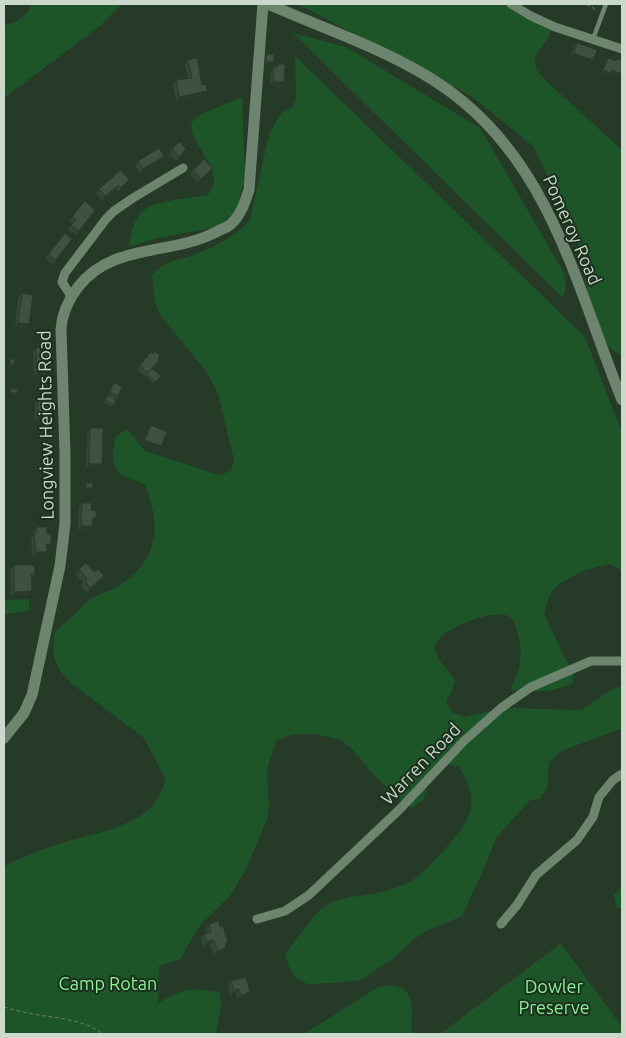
<svg xmlns="http://www.w3.org/2000/svg" width="626" height="1038" font-family="Ubuntu,sans-serif">
  <style>
    .green { fill: #1e5528 }
    .lines { fill: none; stroke-linecap: round; stroke-linejoin: round }
    .path { stroke: #6a7b6b; stroke-width: 1; stroke-dasharray: 4 2.5; stroke-linecap: butt }
    .lane { stroke: #6d846f; stroke-width: 4.5 }
    .street { stroke: #6d846f; stroke-width: 9 }
    .secondary { stroke: #6d846f; stroke-width: 11 }
    .wall { fill: #344736 }
    .shaded-wall { fill: #2b3a2c }
    .building { fill: #3d533f; stroke: #2b3a2c }
    .labels { text-anchor: middle; stroke-width: 4; stroke-linejoin: round; paint-order: stroke }
    .street-label { font-size: 18px; fill: #cbd8cc; stroke: #1c301e }
    .park-label { font-size: 18px; fill: #89f196; stroke: #1c301e }
  </style>
  <rect width="100%" height="100%" fill="#263a28"/>
  <!-- green -->
  <path class="green" d="M 32,4 L 122,4 L 101,25 L 4,98 L 4,25 C 17,23 27,16 32,4 Z
    M 298,4 L 503,4 L 553,23 L 549,36 L 535,57 L 536,69 L 544,79 L 622,150 L 622,355 C 609,351 601,340 594,327 L 576,233 L 533,146 L 471,96 Z
    M 293,33 L 346,47 L 480,128 L 564,273 L 566,286 L 563,298 Z
    M 295,56 L 585,337 L 622,433 L 622,571 L 611,564 L 585,570 L 560,583 L 552,591 L 547,602 L 544,614 L 566,660 L 573,671 L 573,683 C 556,692 529,694 510,689 C 521,671 523,655 518,634 C 517,629 515,621 510,617 C 497,607 449,627 440,638 C 438,641 436,645 434,648 L 439,659 L 455,680 L 452,691 L 446,701 L 452,712 L 464,717 L 504,708 L 581,710 L 612,689 L 622,686 L 622,728 L 569,748 L 557,754 L 549,763 L 547,788 L 540,799 L 530,800 L 496,838 L 487,862 L 462,916 L 425,932 L 414,939 L 396,956 L 361,980 L 334,983 L 307,984 L 296,978 L 289,967 L 285,954 C 294,943 314,913 324,907 C 338,897 355,897 371,894 C 383,892 397,888 408,883 C 423,876 466,829 470,812 C 474,796 468,779 458,766 L 444,765 L 432,770 L 423,800 L 412,808 L 400,800 L 372,773 L 352,749 L 341,740 L 314,734 L 301,734 L 288,736 L 276,741 L 268,766 L 267,780 L 269,804 L 268,817 L 245,871 L 230,896 L 202,923 L 186,948 L 181,959 L 159,966 L 158,1003 C 185,987 190,989 219,992 L 221,1004 L 216,1034 L 4,1034 L 4,866 C 24,857 44,848 65,842 C 95,833 128,829 151,807 C 158,800 162,789 166,780 L 144,738 L 71,683 C 59,670 51,660 54,643 C 54,640 53,637 54,635 C 57,628 68,621 73,616 C 79,610 86,602 93,598 C 100,593 110,591 117,587 C 158,562 162,527 145,485 C 138,481 128,479 122,475 C 109,466 113,449 116,436 L 127,429 L 145,451 L 219,475 L 231,471 L 234,459 L 218,394 L 206,371 L 160,315 L 155,302 L 152,275 C 168,258 175,262 194,255 C 214,247 236,236 250,220 L 269,134 L 282,112 L 293,107 L 296,95 Z
    M 242,97 L 245,175 L 237,211 L 217,227 L 158,238 L 129,247 C 131,235 133,219 143,211 C 156,200 191,198 208,195 L 214,183 L 213,170 L 193,136 L 191,123 L 201,114 Z
    M 29,599 L 29,611 L 4,614 L 4,600 Z
    M 622,887 L 622,909 L 616,907 L 614,895 Z
    M 560,944 L 562,945 L 622,1027 L 622,1034 L 440,1034 Z
    M 390,985 C 393,986 399,986 402,988 C 416,997 411,1020 411,1034 L 304,1034 L 378,987 Z"/>
  <g class="lines">
    <!-- path -->
    <path class="path" d="M 580,4 L 589,5 L 597,11
      M 4,1007 C 11,1009 19,1011 27,1013 C 52,1018 82,1018 103,1034"/>
    <!-- lane -->
    <path class="lane" d="M 593,39 L 606,4"/>
    <!-- street -->
    <path class="street" d="M 511,4 L 531,16 L 555,27 L 622,49
      M 71,296 L 62,282 L 65,273 L 106,219 L 114,211 L 133,198 L 183,168
      M 257,919 L 285,911 L 309,895 L 400,809 L 464,741 L 501,708 L 531,687 L 591,661 L 622,661
      M 501,924 L 517,905 L 536,875 L 577,840 L 593,817 L 599,797 L 613,780 L 622,774"/>
    <!-- secondary -->
    <path class="secondary" d="M 268,4 C 322,28 380,47 430,78 C 548,150 574,281 622,400
      M 4,738 L 24,713 L 32,695 L 60,566 L 65,524 L 65,454 L 61,329 C 62,313 69,299 78,287 C 113,242 173,256 218,231 C 222,229 228,227 231,224 C 241,215 245,202 249,190 L 263,4"/>
  </g>
  <!-- wall -->
  <path class="wall" d="M 577,43 L 590,65 L 571,58 L 574,47 Z
    M 266,54 L 273,64 L 265,64 L 265,56 Z
    M 608,58 L 610,75 L 607,78 L 600,75 L 605,63 Z
    M 188,60 L 202,85 L 204,96 L 176,101 L 173,85 L 176,80 L 188,78 L 185,65 Z
    M 278,64 L 284,82 L 281,87 L 270,86 L 271,71 L 274,67 L 276,67 Z
    M 172,149 L 183,154 L 176,161 L 169,154 Z
    M 164,156 L 161,161 L 140,174 L 135,166 L 138,161 Z
    M 121,170 L 126,185 L 118,192 L 116,189 L 102,201 L 96,193 L 99,189 Z
    M 193,170 L 209,172 L 198,183 L 190,175 Z
    M 85,201 L 95,210 L 76,235 L 68,230 L 72,224 L 69,221 Z
    M 65,233 L 72,239 L 53,265 L 45,259 Z
    M 22,293 L 26,329 L 15,327 L 18,297 Z
    M 36,348 L 45,375 L 34,376 L 33,352 Z
    M 153,354 L 160,356 L 158,359 L 159,360 L 152,369 L 160,378 L 153,384 L 146,376 L 145,377 L 137,370 L 140,365 Z
    M 114,383 L 118,396 L 115,400 L 116,401 L 112,407 L 104,402 Z
    M 38,398 L 45,422 L 35,421 L 35,403 Z
    M 151,425 L 161,446 L 158,451 L 142,444 L 148,430 Z
    M 90,428 L 99,469 L 86,468 L 87,433 Z
    M 82,503 L 91,510 L 89,531 L 78,531 L 79,508 Z
    M 37,527 L 48,549 L 46,549 L 43,556 L 32,557 L 31,538 L 34,535 L 33,532 Z
    M 14,565 L 35,574 L 32,578 L 32,591 L 28,596 L 11,596 L 10,570 Z
    M 79,569 L 94,572 L 104,576 L 101,581 L 87,593 L 81,586 L 83,583 L 75,574 Z
    M 209,924 L 220,927 L 228,942 L 225,945 L 226,948 L 223,953 L 214,956 L 210,945 L 203,947 L 201,938 L 204,934 L 207,933 L 206,929 Z
    M 231,981 L 247,997 L 237,999 L 236,994 L 231,995 L 228,986 Z"/>
  <!-- shaded-wall -->
  <path class="shaded-wall" d="M 574,53 L 593,60 L 590,65 L 571,58 Z
    M 266,62 L 274,62 L 273,64 L 265,64 Z
    M 603,70 L 612,70 L 622,74 L 622,80 L 610,75 L 607,78 L 600,75 Z
    M 273,82 L 284,82 L 281,87 L 270,86 Z
    M 207,91 L 204,96 L 176,101 L 179,97 Z
    M 164,156 L 161,161 L 140,174 L 143,169 Z
    M 212,168 L 209,172 L 198,183 L 201,179 Z
    M 129,180 L 126,185 L 118,192 L 121,187 Z
    M 119,185 L 116,189 L 102,201 L 105,196 Z
    M 18,323 L 29,324 L 26,329 L 15,327 Z
    M 10,365 L 14,365 L 13,368 L 8,367 Z
    M 37,371 L 48,371 L 45,375 L 34,376 Z
    M 10,393 L 18,393 L 16,396 L 9,395 Z
    M 38,417 L 48,417 L 45,422 L 35,421 Z
    M 145,440 L 161,446 L 158,451 L 142,444 Z
    M 89,464 L 102,464 L 99,469 L 86,468 Z
    M 86,488 L 93,488 L 92,490 L 84,490 Z
    M 81,526 L 92,526 L 89,531 L 78,531 Z
    M 46,544 L 51,544 L 48,549 L 43,549 Z
    M 36,552 L 47,552 L 43,556 L 32,557 Z
    M 104,576 L 101,581 L 87,593 L 90,588 Z
    M 32,591 L 28,596 L 11,596 L 14,592 Z
    M 214,940 L 210,945 L 203,947 L 207,942 Z
    M 226,948 L 223,953 L 214,956 L 217,951 Z
    M 239,989 L 236,994 L 231,995 L 234,990 Z
    M 250,992 L 247,997 L 237,999 L 241,995 Z"/>
  <!-- building -->
  <path class="building" d="M 577,43 L 597,50 L 593,60 L 574,53 Z
    M 266,54 L 274,54 L 274,62 L 266,62 Z
    M 197,58 L 202,85 L 206,84 L 207,91 L 179,97 L 176,80 L 192,78 L 188,60 Z
    M 608,58 L 616,61 L 617,59 L 622,61 L 622,74 L 612,70 L 610,73 L 603,70 Z
    M 278,64 L 285,64 L 284,82 L 273,82 L 274,67 L 278,67 Z
    M 179,142 L 186,149 L 179,157 L 172,149 Z
    M 159,148 L 164,156 L 143,169 L 138,161 Z
    M 204,159 L 212,168 L 201,179 L 193,170 Z
    M 121,170 L 129,180 L 121,187 L 119,185 L 105,196 L 99,189 Z
    M 85,201 L 95,210 L 79,231 L 71,225 L 76,219 L 72,217 Z
    M 65,233 L 72,239 L 56,260 L 48,255 Z
    M 22,293 L 33,295 L 29,324 L 18,323 Z
    M 47,347 L 48,371 L 37,371 L 36,348 Z
    M 155,351 L 160,356 L 158,359 L 159,360 L 148,373 L 140,365 L 151,352 L 153,354 Z
    M 10,359 L 15,359 L 14,365 L 10,365 Z
    M 152,369 L 161,376 L 155,382 L 147,374 Z
    M 114,383 L 122,387 L 118,396 L 110,392 Z
    M 11,389 L 18,389 L 18,393 L 10,393 Z
    M 108,395 L 116,401 L 114,405 L 105,400 Z
    M 38,398 L 49,398 L 48,417 L 38,417 Z
    M 151,425 L 167,432 L 161,446 L 145,440 Z
    M 90,428 L 103,428 L 102,464 L 89,464 Z
    M 86,483 L 93,483 L 93,488 L 86,488 Z
    M 82,503 L 92,503 L 91,510 L 96,511 L 96,518 L 93,518 L 92,526 L 81,526 Z
    M 37,527 L 47,527 L 47,534 L 51,534 L 51,544 L 46,544 L 47,552 L 36,552 L 34,533 L 37,533 Z
    M 86,563 L 94,572 L 98,569 L 104,576 L 90,588 L 85,581 L 87,579 L 79,569 Z
    M 14,565 L 34,565 L 35,574 L 31,574 L 32,591 L 14,592 Z
    M 218,921 L 220,927 L 223,926 L 228,942 L 225,943 L 226,948 L 217,951 L 214,940 L 207,942 L 204,934 L 211,932 L 209,924 Z
    M 246,977 L 250,992 L 241,995 L 239,989 L 234,990 L 231,981 Z"/>
  <g class="labels">
    <!-- street labels -->
    <g class="street-label">
      <text transform="translate(572 230) rotate(66)" y="6">Pomeroy Road</text>
      <text transform="translate(46 425) rotate(-91)" y="6">Longview Heights Road</text>
      <text transform="translate(421 764) rotate(-46)" y="6">Warren Road</text>
    </g>
    <!-- park labels -->
    <g class="park-label">
      <text x="108" y="990">Camp Rotan</text>
      <text x="554" y="993">Dowler<tspan x="554" dy="21">Preserve</tspan></text>
    </g>
  </g>
  <!-- border -->
  <rect width="626" height="1038" fill="none" stroke="#cbd8cc" stroke-width="10"/>
</svg>
